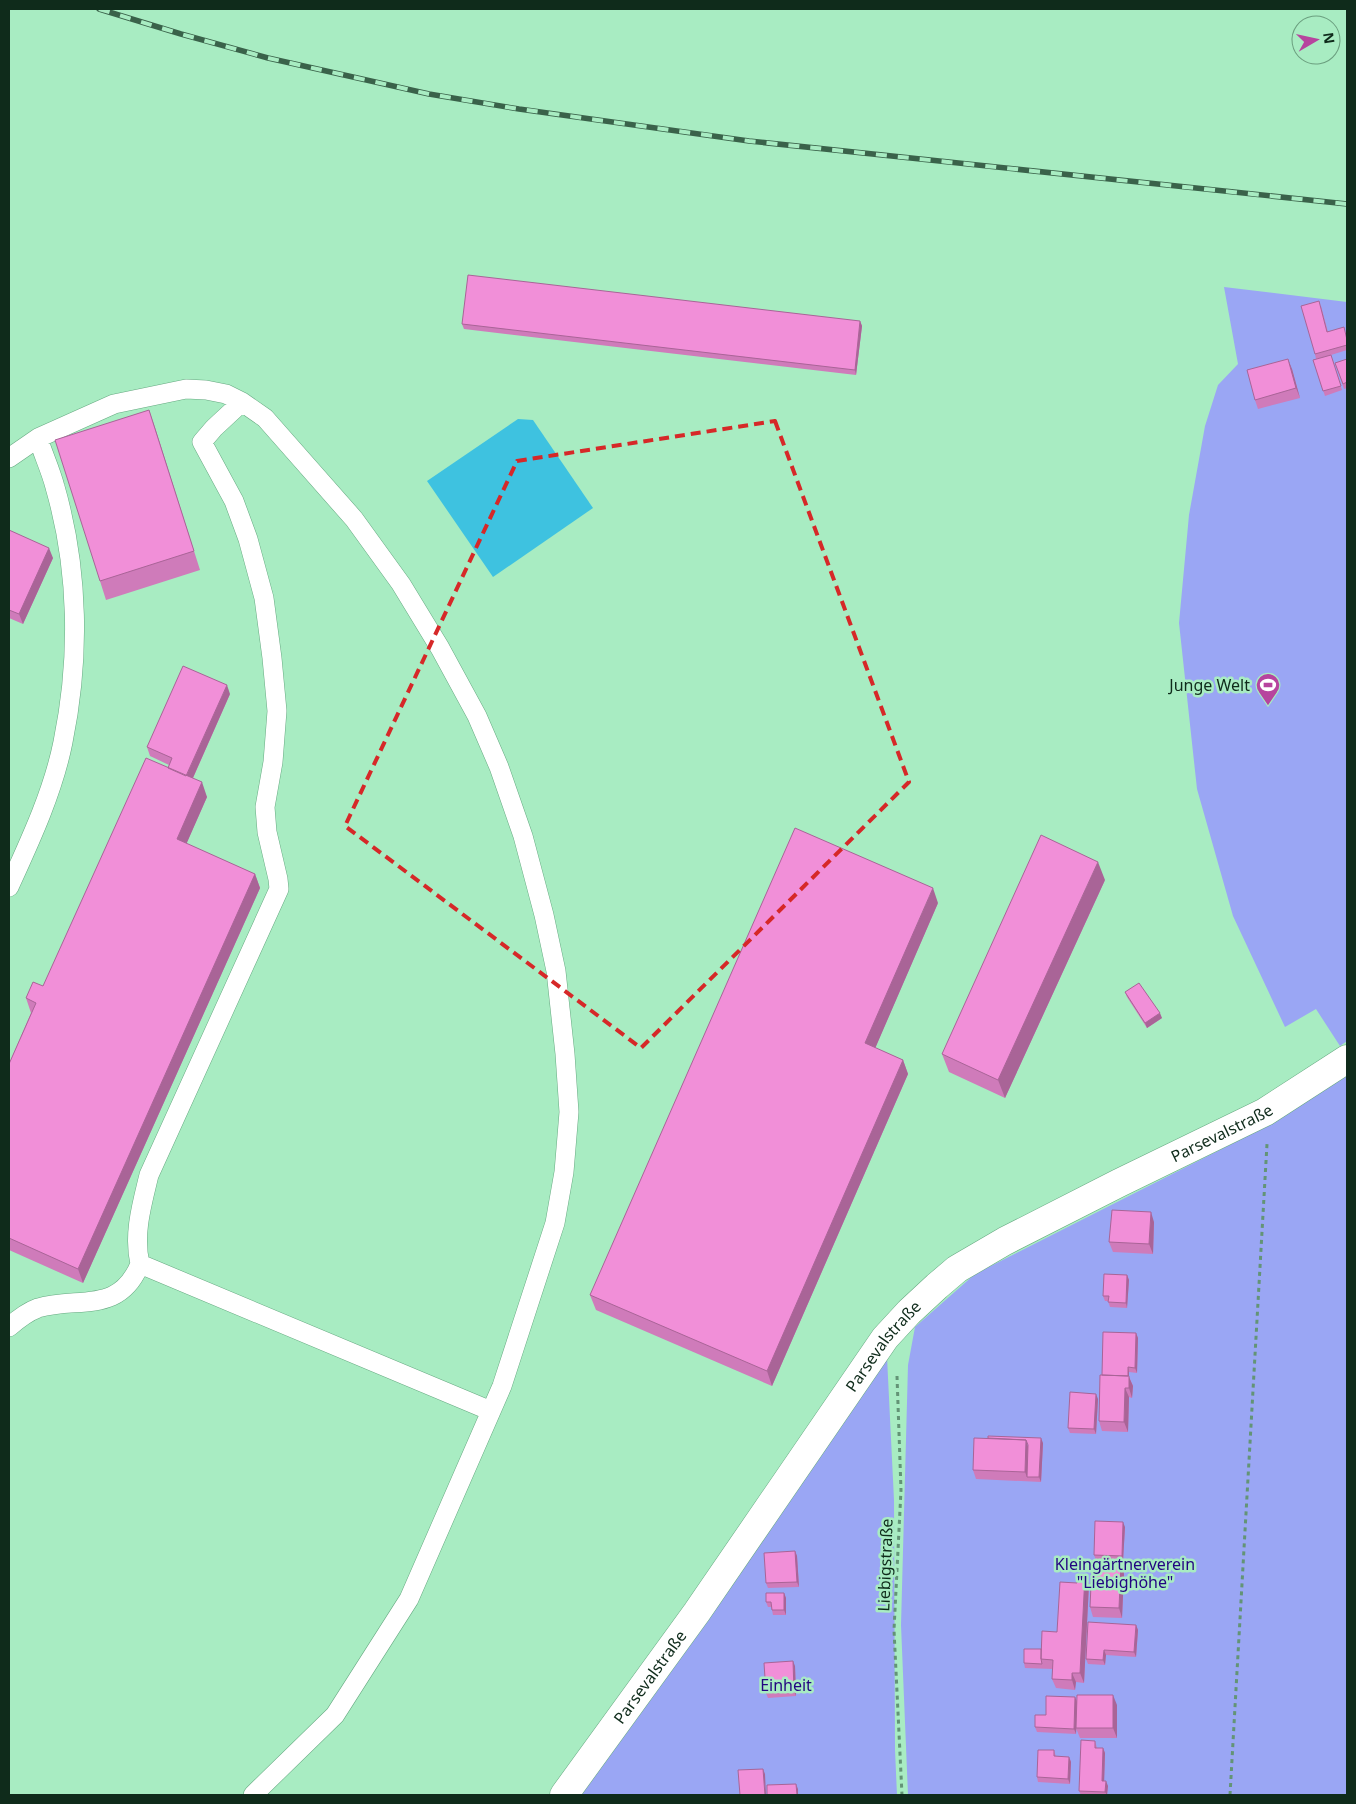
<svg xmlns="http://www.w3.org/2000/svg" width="1356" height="1804" font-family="'Noto Sans',sans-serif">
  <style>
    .green { fill: #9aa6f4 }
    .water { fill: #3ec2e0 }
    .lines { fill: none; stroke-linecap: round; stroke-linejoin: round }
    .lane-casing { stroke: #66a981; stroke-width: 20 }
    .street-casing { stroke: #66a981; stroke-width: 29 }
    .path { stroke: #639476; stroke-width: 3; stroke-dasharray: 4 4; stroke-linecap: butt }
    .lane { stroke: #fff; stroke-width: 19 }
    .street { stroke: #fff; stroke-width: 28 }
    .rail-casing { stroke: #3a624a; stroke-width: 5.5 }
    .rail { stroke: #a8ecc2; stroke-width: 4; stroke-dasharray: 11; stroke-linecap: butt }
    .wall { fill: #cf7bba }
    .shaded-wall { fill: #a96497 }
    .building { fill: #f18fd8; stroke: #a96497 }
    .marked { fill: none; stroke: #d62828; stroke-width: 4; stroke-dasharray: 10 6; stroke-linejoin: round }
    .labels { text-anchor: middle; stroke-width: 5; stroke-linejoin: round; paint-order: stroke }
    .poi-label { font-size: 16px; fill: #0f2b1b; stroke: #a8ecc2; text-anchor: end }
    .street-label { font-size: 16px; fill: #0f2b1b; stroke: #a8ecc2 }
    .park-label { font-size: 16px; fill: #220481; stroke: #a8ecc2 }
  </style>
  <rect width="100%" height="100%" fill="#a8ecc2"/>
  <!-- green -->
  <path class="green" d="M 1224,287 L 1347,302 L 1347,1041 L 1340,1046 L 1316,1009 L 1285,1027 L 1233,916 L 1197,789 L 1179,623 L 1189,515 L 1205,426 L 1218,385 L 1238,364 Z
    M 1347,1072 L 1347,1795 L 908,1795 L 901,1625 L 908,1365 L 915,1327 L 975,1274 L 1269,1125 Z
    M 887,1357 L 894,1500 L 895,1750 L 897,1795 L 570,1795 Z"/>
  <!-- water -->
  <path class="water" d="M 518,419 L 533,420 L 593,508 L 493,577 L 427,481 Z"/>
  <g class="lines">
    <!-- lane casing -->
    <g class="lane-casing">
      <path id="lane" d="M 242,402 L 214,428 L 202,442 L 234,501 L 248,539 L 264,598 L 272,658 L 277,711 L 273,762 L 265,807 L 267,832 L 278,879 L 279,889 L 149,1175 C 142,1204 133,1234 140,1264 L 491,1411
        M 9,458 L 38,438 L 114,404 L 186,389 L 206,390 L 226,394 L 242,402 L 265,418 L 354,519 L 401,584 L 440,648 L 477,716 L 499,767 L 523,836 L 544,915 L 556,971 L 565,1054 L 569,1112 L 564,1172 L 555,1223 L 502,1386 L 409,1599 L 335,1715 L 253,1795
        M 9,887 C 30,841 53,792 63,742 C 80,659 79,570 55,487 C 51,471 43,454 38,438
        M 9,1327 C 17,1320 27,1312 38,1308 C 79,1296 119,1315 140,1264"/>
    </g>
    <!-- street casing -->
    <g class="street-casing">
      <g id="street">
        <path id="s1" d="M 564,1795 L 697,1612 L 885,1338 L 909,1312 L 937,1286 L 957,1269 L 1005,1241 L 1119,1183 L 1265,1112 L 1347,1059"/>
      </g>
    </g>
    <!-- path -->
    <path class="path" d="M 897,1376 L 901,1490 L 894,1630 L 902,1795
      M 1230,1795 L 1267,1144"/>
    <!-- lane -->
    <use href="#lane" class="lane"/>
    <!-- street -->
    <use href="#street" class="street"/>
    <!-- rail casing -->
    <g class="rail-casing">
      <path id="rail" d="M 99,9 L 181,34 L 268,58 L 429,94 L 519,109 L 749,141 L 1347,204"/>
    </g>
    <!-- rail -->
    <use href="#rail" class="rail"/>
  </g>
  <!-- wall -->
  <path class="wall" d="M 1321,306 L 1328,332 L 1347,339 L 1347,350 L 1331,355 L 1342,390 L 1325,396 L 1313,360 L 1328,356 L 1316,359 L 1315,354 Z
    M 860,321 L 862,326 L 856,375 L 464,329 L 462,324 Z
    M 1347,359 L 1347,388 L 1344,389 L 1335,363 Z
    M 1292,369 L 1300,398 L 1258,409 L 1255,400 Z
    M 149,410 L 155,428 L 200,570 L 106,600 L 100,581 Z
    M 9,530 L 53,558 L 23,624 L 9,618 Z
    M 230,694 L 193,778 L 207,797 L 186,844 L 255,874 L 260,888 L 83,1283 L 9,1250 L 9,1064 L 31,1013 L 26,998 L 43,986 L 168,768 L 169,765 L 150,756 L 147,747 Z
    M 1105,880 L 1005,1098 L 949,1072 L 942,1054 Z
    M 938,903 L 875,1048 L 903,1060 L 908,1074 L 772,1386 L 596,1310 L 590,1295 Z
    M 1125,992 L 1162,1018 L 1147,1028 L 1127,997 Z
    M 1154,1222 L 1153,1254 L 1113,1252 L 1109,1242 Z
    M 1127,1275 L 1129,1280 L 1127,1308 L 1110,1307 L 1108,1301 L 1105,1301 L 1103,1296 Z
    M 1136,1333 L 1138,1338 L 1137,1373 L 1129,1372 L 1129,1377 L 1133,1386 L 1132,1398 L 1129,1397 L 1128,1432 L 1102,1431 L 1099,1421 L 1102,1375 Z
    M 1098,1399 L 1096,1434 L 1070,1433 L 1068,1428 Z
    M 1043,1443 L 1041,1482 L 976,1479 L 973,1470 Z
    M 1125,1527 L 1123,1561 L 1096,1560 L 1094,1555 Z
    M 795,1551 L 797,1556 L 799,1587 L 768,1588 L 766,1583 Z
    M 1121,1564 L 1124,1574 L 1122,1618 L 1093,1617 L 1090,1607 Z
    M 1085,1575 L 1089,1584 L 1084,1683 L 1076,1682 L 1075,1690 L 1056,1688 L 1052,1679 L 1053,1669 L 1025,1668 L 1024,1663 L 1041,1649 L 1057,1632 L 1077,1583 Z
    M 784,1593 L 786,1598 L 786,1615 L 773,1615 L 772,1610 L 771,1607 L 768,1607 L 766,1602 Z
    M 1136,1625 L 1138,1630 L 1136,1657 L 1106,1655 L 1105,1665 L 1088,1664 L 1086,1659 Z
    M 795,1666 L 796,1696 L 768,1698 L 766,1693 Z
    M 1075,1697 L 1077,1701 L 1117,1705 L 1117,1738 L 1080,1738 L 1076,1728 L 1077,1723 L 1076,1734 L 1037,1732 L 1035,1727 L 1046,1715 Z
    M 1095,1741 L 1097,1748 L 1103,1748 L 1105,1753 L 1104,1781 L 1108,1786 L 1107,1795 L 1081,1795 L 1079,1791 Z
    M 1054,1750 L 1056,1757 L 1069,1757 L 1071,1762 L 1070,1784 L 1038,1782 L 1037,1777 Z"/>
  <!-- shaded-wall -->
  <path class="shaded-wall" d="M 860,321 L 862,326 L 856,375 L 855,370 Z
    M 1288,359 L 1292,369 L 1300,398 L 1296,388 Z
    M 149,410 L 155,428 L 200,570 L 194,551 Z
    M 49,548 L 53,558 L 23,624 L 19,614 Z
    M 227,685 L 230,694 L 188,789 L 185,779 Z
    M 202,782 L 207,797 L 182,854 L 177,839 Z
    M 1098,862 L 1105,880 L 1005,1098 L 998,1080 Z
    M 255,874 L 260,888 L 83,1283 L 78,1269 Z
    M 933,888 L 938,903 L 871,1058 L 865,1043 Z
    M 1160,1013 L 1162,1018 L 1147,1028 L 1145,1023 Z
    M 903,1060 L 908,1074 L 772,1386 L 767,1371 Z
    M 1151,1212 L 1154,1222 L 1153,1254 L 1149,1244 Z
    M 1127,1275 L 1129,1280 L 1127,1308 L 1126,1303 Z
    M 1136,1333 L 1138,1338 L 1137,1373 L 1135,1368 Z
    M 1128,1367 L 1129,1372 L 1129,1377 L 1133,1386 L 1132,1398 L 1129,1388 L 1127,1381 Z
    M 1125,1388 L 1129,1397 L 1128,1432 L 1124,1422 Z
    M 1096,1394 L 1098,1399 L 1096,1434 L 1094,1429 Z
    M 1041,1438 L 1043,1443 L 1041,1482 L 1039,1477 Z
    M 1026,1440 L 1029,1450 L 1027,1477 L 1025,1472 Z
    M 1123,1522 L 1125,1527 L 1123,1561 L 1122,1556 Z
    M 795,1551 L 797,1556 L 799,1587 L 797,1582 Z
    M 1121,1564 L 1124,1574 L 1122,1618 L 1119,1608 Z
    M 1085,1575 L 1089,1584 L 1084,1683 L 1080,1673 Z
    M 784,1593 L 786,1598 L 786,1615 L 784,1610 Z
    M 1136,1625 L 1138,1630 L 1136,1657 L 1134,1652 Z
    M 1104,1650 L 1106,1655 L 1105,1665 L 1103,1660 Z
    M 793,1661 L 795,1666 L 796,1696 L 794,1691 Z
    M 1072,1673 L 1076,1682 L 1075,1690 L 1072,1680 Z
    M 1113,1695 L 1117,1705 L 1117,1738 L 1113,1728 Z
    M 1075,1697 L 1077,1702 L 1076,1734 L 1074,1729 Z
    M 1103,1748 L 1105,1753 L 1104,1786 L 1102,1781 Z
    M 1069,1757 L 1071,1762 L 1070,1784 L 1068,1779 Z
    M 763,1769 L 765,1774 L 766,1795 L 765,1795 Z
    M 1106,1781 L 1108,1786 L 1107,1795 L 1105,1792 Z
    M 796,1784 L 798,1789 L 798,1795 L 797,1795 Z"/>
  <!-- building -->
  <path class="building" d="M 468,275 L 860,321 L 855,370 L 462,324 Z
    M 1319,301 L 1327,332 L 1344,327 L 1347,340 L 1347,345 L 1315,354 L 1301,306 Z
    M 1331,355 L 1341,386 L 1323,391 L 1313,360 Z
    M 1288,359 L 1296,388 L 1255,400 L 1247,370 Z
    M 1347,359 L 1347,382 L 1343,384 L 1335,363 Z
    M 149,410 L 194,551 L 100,581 L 55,440 Z
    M 9,530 L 49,548 L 19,614 L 9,610 Z
    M 183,666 L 227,685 L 186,776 L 168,768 L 172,758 L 147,747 Z
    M 146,758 L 202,782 L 177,839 L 255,874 L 78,1269 L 9,1238 L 9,1064 L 36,1003 L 26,998 L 33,982 L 43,986 Z
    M 795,828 L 933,888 L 865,1043 L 903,1060 L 767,1371 L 590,1295 Z
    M 1041,835 L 1098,862 L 998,1080 L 942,1054 Z
    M 1139,983 L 1160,1013 L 1145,1023 L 1125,992 Z
    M 1112,1210 L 1151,1212 L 1149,1244 L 1109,1242 Z
    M 1104,1274 L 1127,1275 L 1126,1303 L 1108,1302 L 1109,1296 L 1103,1296 Z
    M 1103,1332 L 1136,1333 L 1135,1368 L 1128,1367 L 1128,1376 L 1102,1375 Z
    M 1100,1375 L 1129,1376 L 1129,1388 L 1125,1388 L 1124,1422 L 1099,1421 Z
    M 1070,1392 L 1096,1394 L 1094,1429 L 1068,1428 Z
    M 988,1436 L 1041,1438 L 1039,1477 L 1027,1477 L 1028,1445 L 1026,1440 L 988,1438 Z
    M 974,1438 L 1026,1440 L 1025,1472 L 973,1470 Z
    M 1095,1521 L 1123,1522 L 1122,1556 L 1094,1555 Z
    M 795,1551 L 797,1582 L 766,1583 L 764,1553 Z
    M 1092,1563 L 1121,1564 L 1119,1608 L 1090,1607 Z
    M 1077,1575 L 1085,1575 L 1080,1673 L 1072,1673 L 1072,1680 L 1052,1679 L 1053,1660 L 1041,1659 L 1042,1631 L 1057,1632 L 1060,1582 L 1077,1583 Z
    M 766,1593 L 784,1593 L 784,1610 L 772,1610 L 771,1602 L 766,1602 Z
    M 1088,1622 L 1136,1625 L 1134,1652 L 1104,1650 L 1103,1660 L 1086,1659 Z
    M 1024,1649 L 1041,1649 L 1041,1659 L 1042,1664 L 1024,1663 Z
    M 793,1661 L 794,1691 L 766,1693 L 764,1663 Z
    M 1077,1695 L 1113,1695 L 1113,1728 L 1076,1728 Z
    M 1046,1696 L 1075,1697 L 1074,1729 L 1035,1727 L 1035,1715 L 1046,1715 Z
    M 1081,1740 L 1095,1741 L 1095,1748 L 1103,1748 L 1102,1781 L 1106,1781 L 1105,1792 L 1079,1791 Z
    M 1038,1750 L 1054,1750 L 1054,1756 L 1069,1757 L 1068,1779 L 1037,1777 Z
    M 763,1769 L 765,1795 L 740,1795 L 738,1770 Z
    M 796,1784 L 797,1795 L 767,1795 L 767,1785 Z"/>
  <!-- marked area -->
  <path class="marked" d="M 775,421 L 909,782 L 641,1048 L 345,826 L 517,461 Z"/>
  <!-- icons -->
  <defs>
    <g id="stadium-pin" transform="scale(1.25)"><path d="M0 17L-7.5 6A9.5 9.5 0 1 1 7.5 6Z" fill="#b7449e" stroke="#a8ecc2"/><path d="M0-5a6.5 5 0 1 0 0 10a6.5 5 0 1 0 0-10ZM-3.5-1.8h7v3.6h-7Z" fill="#fff"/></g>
  </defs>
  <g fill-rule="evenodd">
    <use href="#stadium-pin" x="1268" y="685"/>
  </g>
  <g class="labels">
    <!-- poi labels -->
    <g class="poi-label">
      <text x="1250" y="691">Junge Welt</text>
    </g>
    <!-- street labels -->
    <g class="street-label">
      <text dy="6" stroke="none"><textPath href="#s1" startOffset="956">Parsevalstraße</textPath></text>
      <text dy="6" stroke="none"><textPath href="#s1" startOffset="551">Parsevalstraße</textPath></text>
      <text transform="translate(885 1565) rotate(-88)" y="6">Liebigstraße</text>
      <text dy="6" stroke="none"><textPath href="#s1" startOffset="146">Parsevalstraße</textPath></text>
    </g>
    <!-- park labels -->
    <g class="park-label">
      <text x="1125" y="1570">Kleingärtnerverein<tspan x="1125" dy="18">"Liebighöhe"</tspan></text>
      <text x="786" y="1691">Einheit</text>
    </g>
  </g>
  <!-- border -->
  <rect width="1356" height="1804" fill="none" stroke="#0f2b1b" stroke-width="20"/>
  <!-- north arrow -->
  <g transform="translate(1316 40) rotate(81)"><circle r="24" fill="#a8ecc2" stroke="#6b9f7f"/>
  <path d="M0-4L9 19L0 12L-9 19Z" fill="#b7449e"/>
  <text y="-8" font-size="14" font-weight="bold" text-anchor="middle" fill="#0f2b1b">N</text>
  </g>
</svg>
